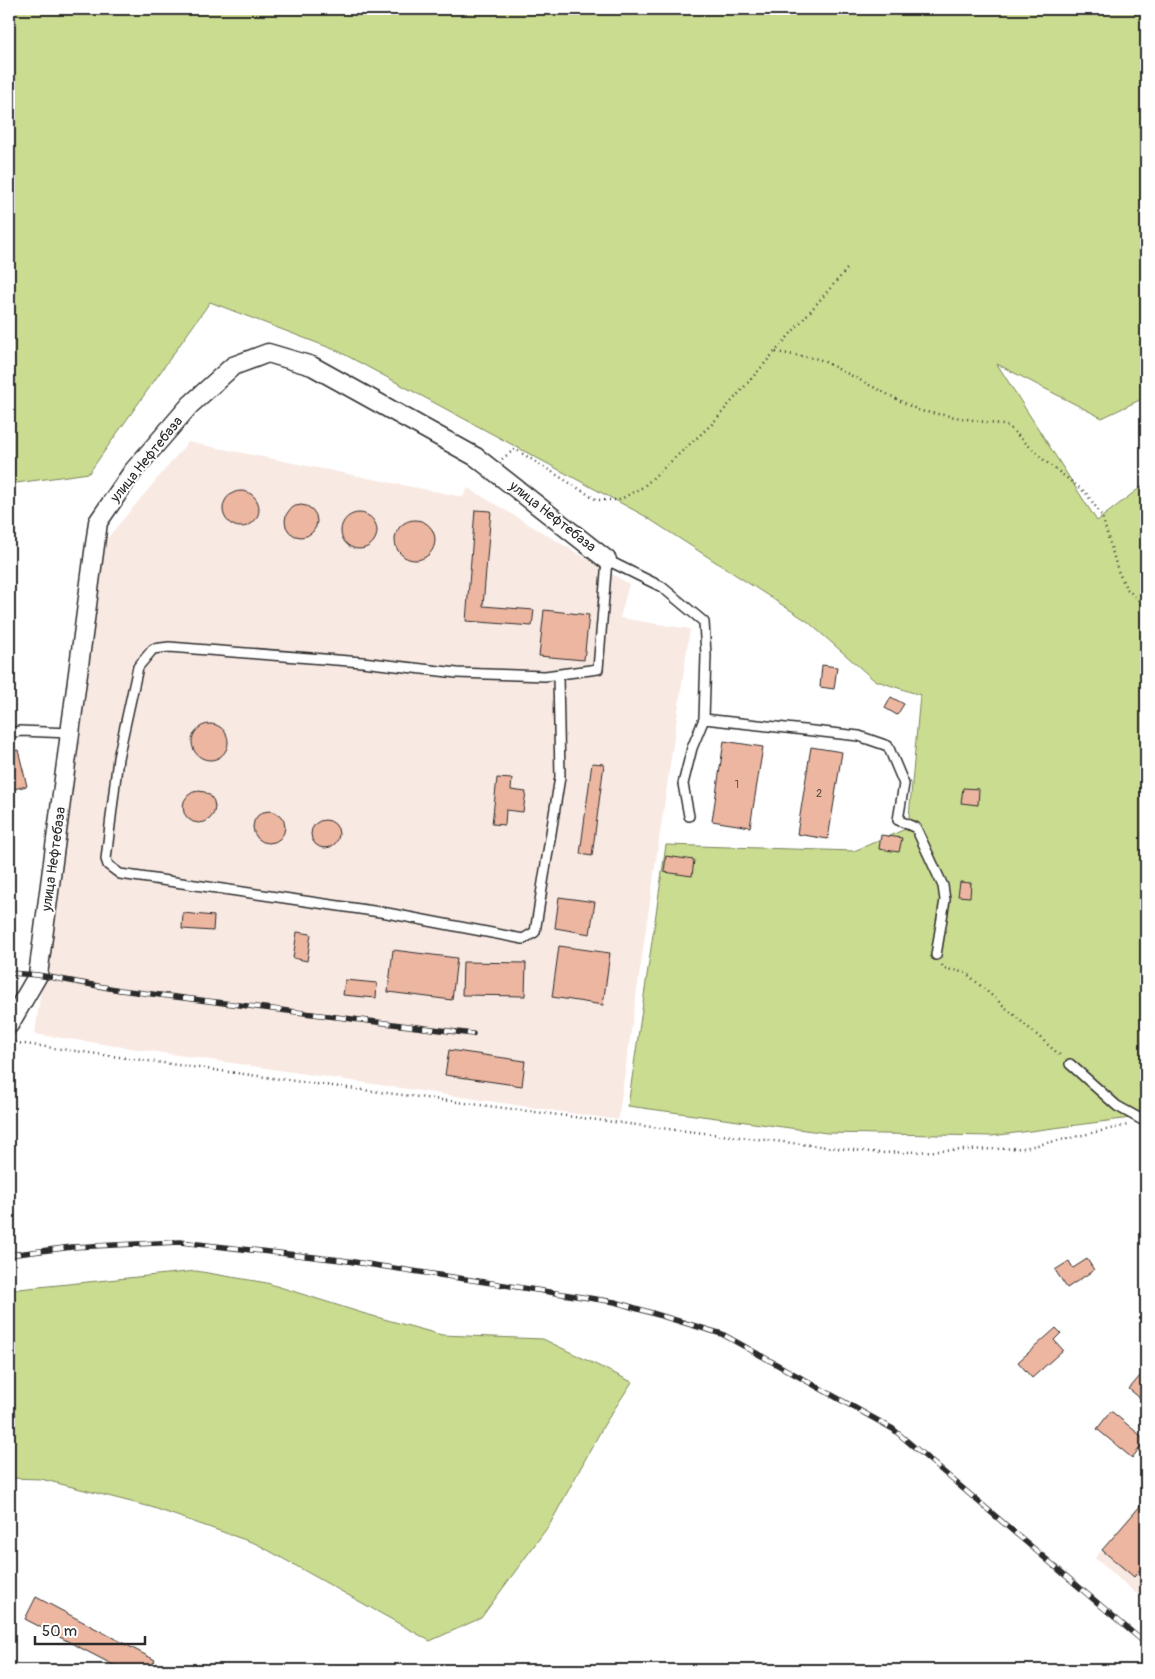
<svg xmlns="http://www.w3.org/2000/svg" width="1155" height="1679" font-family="Pangolin,sans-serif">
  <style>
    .built { fill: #f9e9e3 }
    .green { fill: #cadc90; stroke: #7a845e }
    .building { fill: #ecb6a1; stroke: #2b2b2b }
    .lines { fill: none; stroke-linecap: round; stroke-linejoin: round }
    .lane-casing { stroke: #2b2b2b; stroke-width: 12 }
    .street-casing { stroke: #2b2b2b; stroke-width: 21 }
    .path { stroke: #2b2b2b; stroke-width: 2.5; stroke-dasharray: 1 4; stroke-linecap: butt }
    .lane { stroke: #fff; stroke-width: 9 }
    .street { stroke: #fff; stroke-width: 18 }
    .rail-casing { stroke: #2b2b2b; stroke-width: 5.5 }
    .rail { stroke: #fff; stroke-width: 4; stroke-dasharray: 11; stroke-linecap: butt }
    .labels { text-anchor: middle; stroke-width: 4; stroke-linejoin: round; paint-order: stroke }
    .number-label { font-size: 11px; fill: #5b4e48 }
    .street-label { font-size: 14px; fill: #2b2b2b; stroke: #fff }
  </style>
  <rect width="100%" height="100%" fill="#fff"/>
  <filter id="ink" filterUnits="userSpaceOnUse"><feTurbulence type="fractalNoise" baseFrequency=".02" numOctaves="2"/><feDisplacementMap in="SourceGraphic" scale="10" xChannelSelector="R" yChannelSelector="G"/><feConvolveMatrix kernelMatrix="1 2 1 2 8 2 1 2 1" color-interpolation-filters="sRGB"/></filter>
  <g filter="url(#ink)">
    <!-- built -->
    <path class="built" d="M 188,442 L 463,497 L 468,488 L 629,584 L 620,618 L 690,629 L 618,1120 L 35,1034 L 99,548 Z
      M 1146,1498 L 1146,1602 L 1095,1558 Z"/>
    <!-- green -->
    <path class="green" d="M 9,9 L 1146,9 L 1146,397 L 1102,418 L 997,364 L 1097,521 L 1146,483 L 1146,1116 L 992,1136 L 827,1133 L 628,1106 L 666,845 L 854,851 L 908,828 L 920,695 L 874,680 L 807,621 L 643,515 L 338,351 L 210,302 L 89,473 L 9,484 Z
      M 196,1271 L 267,1283 L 362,1313 L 442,1335 L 543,1339 L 632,1382 L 604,1425 L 550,1524 L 481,1618 L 430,1641 L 257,1544 L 151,1507 L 41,1479 L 9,1478 L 9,1290 Z"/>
    <!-- building -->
    <path class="building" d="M223 509a18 18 0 1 1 36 0a18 18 0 1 1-36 0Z
      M285 521a16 16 0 1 1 32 0a16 16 0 1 1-32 0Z
      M 475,510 L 491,511 L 483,606 L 534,610 L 532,626 L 466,621 Z
      M341 531a18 18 0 1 1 36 0a18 18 0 1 1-36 0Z
      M395 540a20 20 0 1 1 40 0a20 20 0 1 1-40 0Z
      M 544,610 L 589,615 L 584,660 L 539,656 Z
      M 822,665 L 837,667 L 834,689 L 820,687 Z
      M 891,697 L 904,704 L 897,715 L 885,708 Z
      M192 742a18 18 0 1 1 36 0a18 18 0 1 1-36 0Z
      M 724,741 L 763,747 L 750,827 L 712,821 Z
      M 811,747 L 842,752 L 828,839 L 797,834 Z
      M 18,750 L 27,786 L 9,790 L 9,752 Z
      M 592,763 L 604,764 L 592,856 L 580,854 Z
      M 497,778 L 512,779 L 511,790 L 526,792 L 523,812 L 506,810 L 505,825 L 492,824 Z
      M 963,788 L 979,789 L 978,805 L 961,803 Z
      M183 807a16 16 0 1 1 32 0a16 16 0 1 1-32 0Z
      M253 827a16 16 0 1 1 32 0a16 16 0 1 1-32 0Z
      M311 834a14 14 0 1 1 28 0a14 14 0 1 1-28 0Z
      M 881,835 L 902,838 L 899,852 L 879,849 Z
      M 666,856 L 694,860 L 692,876 L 664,872 Z
      M 960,882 L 971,883 L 970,897 L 958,896 Z
      M 559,897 L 595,902 L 590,934 L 555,928 Z
      M 183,913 L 214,916 L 213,931 L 182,929 Z
      M 297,932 L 311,934 L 307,961 L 293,958 Z
      M 559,946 L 610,953 L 603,1005 L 552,997 Z
      M 393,950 L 457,958 L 452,1000 L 388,992 Z
      M 463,962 L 526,963 L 525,996 L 462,995 Z
      M 345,980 L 377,983 L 376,998 L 343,995 Z
      M 449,1050 L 525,1061 L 522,1086 L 445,1075 Z
      M 1142,1082 L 1146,1082 L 1146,1101 L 1141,1100 Z
      M 1087,1259 L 1094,1270 L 1067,1288 L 1055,1270 L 1069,1261 L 1073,1268 Z
      M 1056,1328 L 1061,1333 L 1054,1340 L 1063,1350 L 1032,1378 L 1018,1362 Z
      M 1146,1369 L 1146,1403 L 1129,1389 Z
      M 1111,1411 L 1146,1440 L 1132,1458 L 1097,1429 Z
      M 1142,1504 L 1146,1508 L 1146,1562 L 1134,1577 L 1102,1550 Z
      M 36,1597 L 155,1660 L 150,1670 L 123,1670 L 25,1619 Z"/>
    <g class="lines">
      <!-- lane casing -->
      <g class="lane-casing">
        <path id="lane" d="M 558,675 L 560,777 L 535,932 L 523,939 L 387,913 L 120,874 L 108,865 L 106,859 L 118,758 L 138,667 L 153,649 L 169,647 L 362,662 L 457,673 L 545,676 L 598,669 L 607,560 L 662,587 L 704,622 L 706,655 L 704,719 L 859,736 L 888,746 L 904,784 L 898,820 L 916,828 L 943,886 L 945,900 L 936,955
          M 9,733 L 20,731 L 70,733
          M 689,816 L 683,784 L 692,748 L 704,719
          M 1070,1064 L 1117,1106 L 1146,1122"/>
      </g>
      <!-- street casing -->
      <g class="street-casing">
        <path id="street" d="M 9,1025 L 38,975 L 98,522 L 133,471 L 190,405 L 233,366 L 268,353 L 312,366 L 476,457 L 607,560"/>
      </g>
      <!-- path -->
      <path class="path" d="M 776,352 L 819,359 L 920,411 L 1008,426 L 1045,461 L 1086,493 L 1102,516 L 1118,571 L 1126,588 L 1143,604 L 1146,605
        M 502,459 L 515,449 L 597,500 L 619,500 L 643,487 L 712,424 L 847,269
        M 942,965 L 943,968 L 966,973 L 1062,1057
        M 10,1042 L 309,1083 L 660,1128 L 880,1153 L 1024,1148 L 1128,1125"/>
      <!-- lane -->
      <use href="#lane" class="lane"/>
      <!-- street -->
      <use href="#street" class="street"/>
      <!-- rail casing -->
      <g class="rail-casing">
        <path id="rail" d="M 9,973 L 38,975 L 120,990 L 473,1034
          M 9,1255 L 72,1247 L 180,1242 L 341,1260 L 615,1302 L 722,1334 L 893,1429 L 1146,1644"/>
      </g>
      <!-- rail -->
      <use href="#rail" class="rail"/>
    </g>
  </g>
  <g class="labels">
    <!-- number labels -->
    <g class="number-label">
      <text x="737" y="788">1</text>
      <text x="819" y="797">2</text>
    </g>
    <!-- street labels -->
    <g class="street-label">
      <text transform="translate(146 459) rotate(-51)" y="5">улица Нефтебаза</text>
      <text transform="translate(553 516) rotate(38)" y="5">улица Нефтебаза</text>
      <text transform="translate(53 859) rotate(-82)" y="5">улица Нефтебаза</text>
    </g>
  </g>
  <!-- margin -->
  <rect width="1155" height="1679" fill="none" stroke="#fff" stroke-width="30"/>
  <rect x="15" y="15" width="1125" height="1649" fill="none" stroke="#2b2b2b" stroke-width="2" filter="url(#ink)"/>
  <!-- scale -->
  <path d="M35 1636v8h110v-8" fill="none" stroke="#2b2b2b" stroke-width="2.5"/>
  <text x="42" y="1636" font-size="15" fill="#2b2b2b" stroke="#ffffff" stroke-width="4" paint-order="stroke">50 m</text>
</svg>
